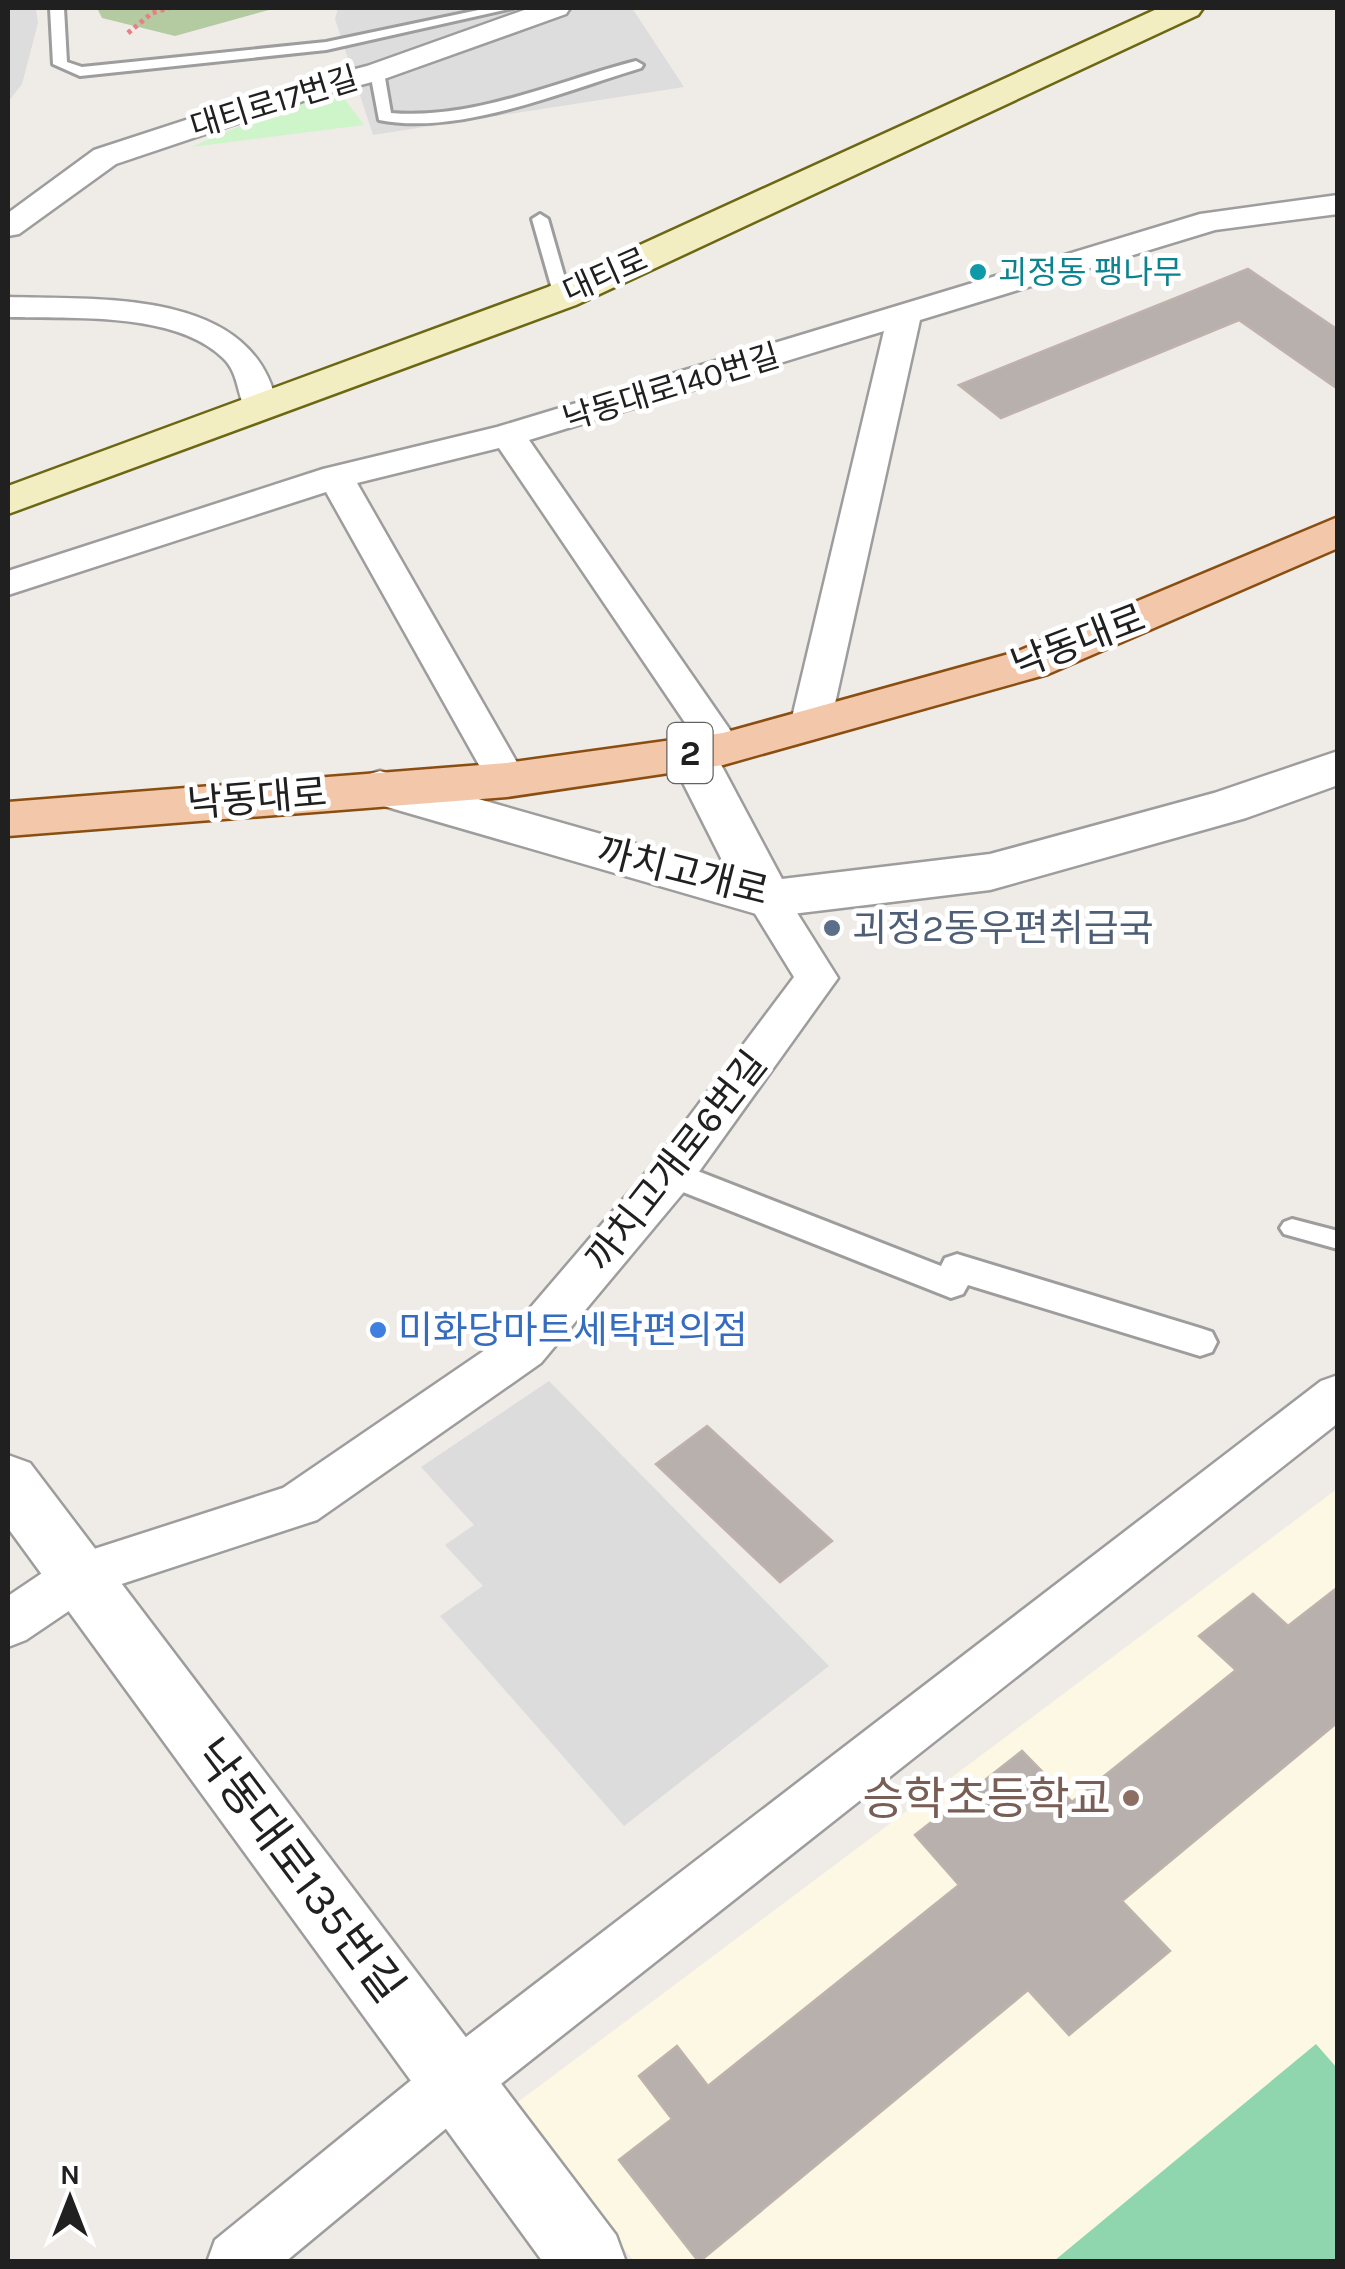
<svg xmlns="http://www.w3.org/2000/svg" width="1345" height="2269" font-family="Karla,'Noto Sans KR',sans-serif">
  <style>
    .residential { fill: #dedddd }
    .education { fill: #fcf8e4 }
    .forest { fill: #b4caa1 }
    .park { fill: #cef4ca }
    .pitch { fill: #8fd5ae }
    .parking { fill: #dcdcdc }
    .building { fill: #b8b0ad; stroke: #bfb1ab; stroke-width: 2.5 }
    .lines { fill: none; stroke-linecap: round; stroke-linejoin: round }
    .service-casing { stroke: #9d9d9d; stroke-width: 6 }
    .pedestrian-casing { stroke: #9d9d9d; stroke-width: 6 }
    .minor-casing { stroke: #9d9d9d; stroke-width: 5 }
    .tertiary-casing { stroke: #9d9d9d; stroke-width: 5 }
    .secondary-casing { stroke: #6c6712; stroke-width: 5 }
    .primary-casing { stroke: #8a4e11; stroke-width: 5 }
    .path { stroke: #ea7e85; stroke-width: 5; stroke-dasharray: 4 4; stroke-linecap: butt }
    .service { fill: #fff; fill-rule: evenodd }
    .pedestrian { fill: #fff; fill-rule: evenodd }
    .minor { fill: #fff; fill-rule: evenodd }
    .tertiary { fill: #fff; fill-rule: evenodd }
    .secondary { fill: #f3edc2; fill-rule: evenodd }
    .primary { fill: #f2c7aa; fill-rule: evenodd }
    .culture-dot { fill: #0f9aa8; stroke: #fff; stroke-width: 4 }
    .service-dot { fill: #5c6f8a; stroke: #fff; stroke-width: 4 }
    .shop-dot { fill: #3f7fe0; stroke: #fff; stroke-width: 4 }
    .education-dot { fill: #8d6e63; stroke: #fff; stroke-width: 4 }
    .labels { text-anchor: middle; stroke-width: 10; stroke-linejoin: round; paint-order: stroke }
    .far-street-label { font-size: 32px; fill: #202020; stroke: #fff }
    .far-culture-label { font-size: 32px; fill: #0d838f; stroke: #fff; text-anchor: start }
    .shield { fill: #fff; stroke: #636363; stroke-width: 2.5 }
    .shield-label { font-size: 35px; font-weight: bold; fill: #202020 }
    .street-label { font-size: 38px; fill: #202020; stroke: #fff }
    .service-label { font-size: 38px; fill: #4e5e75; stroke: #fff; text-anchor: start }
    .shop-label { font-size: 38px; fill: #366cbe; stroke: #fff; text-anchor: start }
    .near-education-label { font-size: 45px; fill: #785e54; stroke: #fff; text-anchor: end }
    .near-street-label { font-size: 45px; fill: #202020; stroke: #fff }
  </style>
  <rect width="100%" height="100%" fill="#efebe7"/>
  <!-- residential -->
  <path class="residential" d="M 8,8 L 36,8 L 38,23 L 22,84 L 8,102 Z
    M 338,8 L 632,8 L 684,87 L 373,135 L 335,19 Z"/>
  <!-- education -->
  <path class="education" d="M 1337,1489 L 1337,2261 L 634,2261 L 510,2108 Z"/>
  <!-- forest -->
  <path class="forest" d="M 97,8 L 276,8 L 175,36 L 102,18 Z"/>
  <!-- park -->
  <path class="park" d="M 329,88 L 340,93 L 364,125 L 191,147 Z"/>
  <!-- pitch -->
  <path class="pitch" d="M 1316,2044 L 1337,2068 L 1337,2261 L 1054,2261 Z"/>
  <!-- parking -->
  <path class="parking" d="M 549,1381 L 829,1666 L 624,1826 L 440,1616 L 483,1586 L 445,1545 L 474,1525 L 421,1467 Z"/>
  <!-- building -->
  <path class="building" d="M 1248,269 L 1338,330 L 1338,389 L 1239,320 L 1001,418 L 959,385 Z
    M 707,1426 L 832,1541 L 780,1582 L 656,1464 Z
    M 1338,1587 L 1338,1722 L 1122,1901 L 1170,1951 L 1069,2035 L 1028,1990 L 699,2262 L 619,2160 L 672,2119 L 639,2076 L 677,2046 L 708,2086 L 959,1885 L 915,1835 L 1022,1751 L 1072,1802 L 1236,1670 L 1199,1636 L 1253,1594 L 1288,1626 Z"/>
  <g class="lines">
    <!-- service casing -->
    <g class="service-casing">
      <path id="service" d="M 50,8 L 64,8 L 67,62 L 82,67 L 326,42 L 488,8 L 513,8 L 326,50 L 80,76 L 53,64 Z
        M 636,61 L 643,65 L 641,68 C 564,91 459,136 379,120 L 370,72 L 377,68 L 384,72 L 391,113 C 475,120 557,81 636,61 Z
        M 540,214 L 548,219 L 570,296 L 568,299 L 554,296 L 532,219 Z
        M 1292,1219 L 1338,1231 L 1338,1249 L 1284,1234 L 1280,1228 L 1284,1222 Z"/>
    </g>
    <!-- pedestrian casing -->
    <g class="pedestrian-casing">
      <path id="pedestrian" d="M 672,1161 L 941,1266 L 945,1258 L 957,1254 L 1200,1328 L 1212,1332 L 1217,1342 L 1212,1352 L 1200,1356 L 968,1285 L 963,1294 L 951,1298 L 660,1183 L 656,1174 L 660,1165 Z"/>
    </g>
    <!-- minor casing -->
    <g class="minor-casing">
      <path id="minor" d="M 530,8 L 570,8 L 566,14 L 387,78 L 312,98 L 116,164 L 19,234 L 8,236 L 8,213 L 94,150 L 290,86 L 367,66 Z
        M 1338,195 L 1338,214 L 1215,230 L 920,320 L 830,726 L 824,735 L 810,739 L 796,735 L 790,726 L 884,331 L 529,440 L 737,740 L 743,749 L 737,758 L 723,762 L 709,758 L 499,448 L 357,483 L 527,780 L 521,790 L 507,794 L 493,790 L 326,492 L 8,595 L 8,571 L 323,469 L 497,427 L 1200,214 Z
        M 8,297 C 100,300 255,288 277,406 L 272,413 L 260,416 L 248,413 C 236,396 240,374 223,358 C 175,311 71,319 8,317 Z
        M 767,884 L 782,889 L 838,978 L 688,1187 L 541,1363 L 317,1520 L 97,1592 L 26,1640 L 8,1647 L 8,1596 L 63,1559 L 283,1488 L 507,1335 L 656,1161 L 794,977 L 746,899 L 752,889 Z
        M 1338,1375 L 1338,1423 L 478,2102 L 285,2262 L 207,2262 L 215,2240 L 436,2060 L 1321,1381 Z"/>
    </g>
    <!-- tertiary casing -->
    <g class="tertiary-casing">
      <path id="tertiary" d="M 692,737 L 709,742 L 782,879 L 990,854 L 1214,793 L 1338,751 L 1338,785 L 1246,818 L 990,890 L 767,917 L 363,800 L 356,788 L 363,776 L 380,771 L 727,870 L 668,753 L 675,742 Z
        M 8,1455 L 30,1463 L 616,2235 L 626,2262 L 543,2262 L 8,1528 Z"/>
    </g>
    <!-- secondary casing -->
    <g class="secondary-casing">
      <path id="secondary" d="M 1159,8 L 1203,8 L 1198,15 L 576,305 L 8,514 L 8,486 L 548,287 Z"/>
    </g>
    <!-- primary casing -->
    <g class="primary-casing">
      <path id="primary" d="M 1338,517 L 1338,548 L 1048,674 L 723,765 L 507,797 L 8,836 L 8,802 L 507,763 L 723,733 L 1016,652 Z"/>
    </g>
    <!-- path -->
    <path class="path" d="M 128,33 L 152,13 L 169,8"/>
    <!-- service -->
    <use href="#service" class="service"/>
    <!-- pedestrian -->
    <use href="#pedestrian" class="pedestrian"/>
    <!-- minor -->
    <use href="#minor" class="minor"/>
    <!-- tertiary -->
    <use href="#tertiary" class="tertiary"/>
    <!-- secondary -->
    <use href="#secondary" class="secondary"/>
    <!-- primary -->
    <use href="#primary" class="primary"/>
  </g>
  <!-- markers -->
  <circle class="culture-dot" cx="978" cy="272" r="10"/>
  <circle class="service-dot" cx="832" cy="928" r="10"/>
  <circle class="shop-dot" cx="378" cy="1330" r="10"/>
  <circle class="education-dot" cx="1131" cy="1798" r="10"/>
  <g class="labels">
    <!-- far-street labels -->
    <g class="far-street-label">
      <text transform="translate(274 102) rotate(-17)" y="11">대티로17번길</text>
      <text transform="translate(605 275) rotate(-24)" y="11">대티로</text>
      <text transform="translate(671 387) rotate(-17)" y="11">낙동대로140번길</text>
    </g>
    <!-- far-culture labels -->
    <g class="far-culture-label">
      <text x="998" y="283">괴정동 팽나무</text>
    </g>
    <!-- shield labels -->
    <rect class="shield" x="667.5" y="723" width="45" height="60" rx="8"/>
    <g class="shield-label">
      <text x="690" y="765">2</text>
    </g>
    <!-- street labels -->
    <g class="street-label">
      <text transform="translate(1078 641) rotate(-21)" y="13">낙동대로</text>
      <text transform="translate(257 798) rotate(-5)" y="13">낙동대로</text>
      <text transform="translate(683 871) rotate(14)" y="13">까치고개로</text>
      <text transform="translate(676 1161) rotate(-52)" y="13">까치고개로6번길</text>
    </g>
    <!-- service labels -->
    <g class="service-label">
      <text x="852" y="941">괴정2동우편취급국</text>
    </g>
    <!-- shop labels -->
    <g class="shop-label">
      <text x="398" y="1343">미화당마트세탁편의점</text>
    </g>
    <!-- near-education labels -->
    <g class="near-education-label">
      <text x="1111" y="1814">승학초등학교</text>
    </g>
    <!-- near-street labels -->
    <g class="near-street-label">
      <text transform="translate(300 1870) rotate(53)" y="16">낙동대로135번길</text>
    </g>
  </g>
  <!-- border -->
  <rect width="1345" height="2269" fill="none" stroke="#202020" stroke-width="20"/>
  <!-- north arrow -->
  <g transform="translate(70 2199)" stroke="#ffffff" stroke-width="8" paint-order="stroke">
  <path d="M0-8L18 38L0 25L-18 38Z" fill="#202020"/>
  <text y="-15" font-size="28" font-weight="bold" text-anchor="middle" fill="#202020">N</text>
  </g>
</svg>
